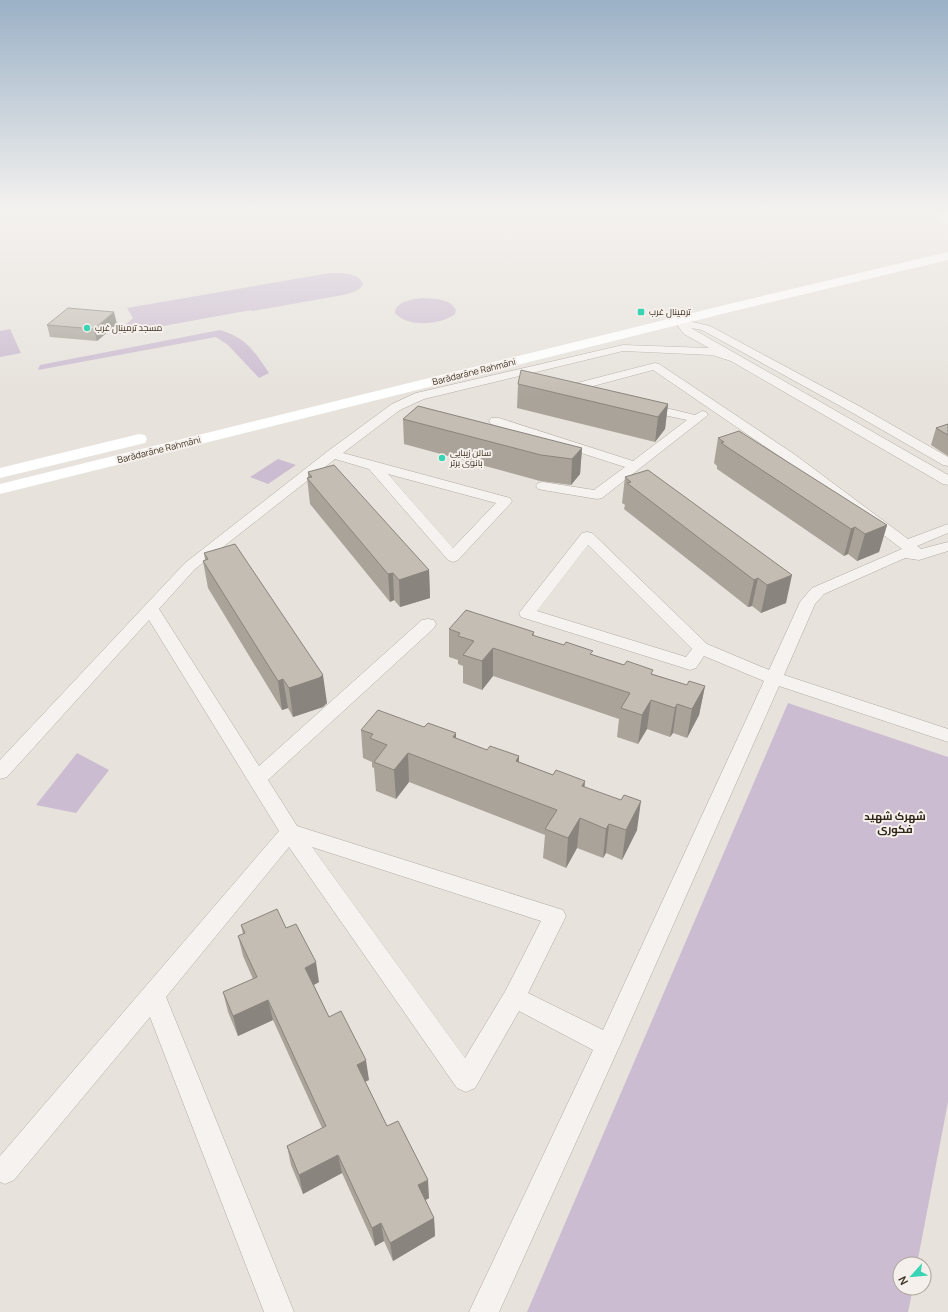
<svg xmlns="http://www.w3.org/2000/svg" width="948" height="1312" font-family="Manrope,Cairo,sans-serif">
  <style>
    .green { fill: #cbbcd1 }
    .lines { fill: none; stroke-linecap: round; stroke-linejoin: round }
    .street-casing { stroke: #b1aaa1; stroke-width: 1 }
    .highway-casing { stroke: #9e9283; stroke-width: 1 }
    .street { fill: #f5f2ef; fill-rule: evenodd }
    .secondary { fill: #fff; fill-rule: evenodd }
    .highway { fill: #fff; fill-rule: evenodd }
    .wall { fill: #a9a39a }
    .shaded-wall { fill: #89847d }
    .building { fill: #c4bdb3; stroke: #89847d }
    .poi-dot { fill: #39d4b5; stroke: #f5f0eb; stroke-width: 1.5 }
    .labels { text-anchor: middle; stroke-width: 4; stroke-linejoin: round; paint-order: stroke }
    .far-poi-label { font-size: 9px; fill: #3e3325; stroke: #f5f0eb; text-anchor: start }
    .far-street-label { font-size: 9px; fill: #3e3325; stroke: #f5f0eb }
    .neighbourhood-label { font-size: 11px; font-weight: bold; fill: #2e2518; stroke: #f5f0eb }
  </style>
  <rect width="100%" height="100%" fill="#e7e2dc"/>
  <!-- green -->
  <path class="green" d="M 330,273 C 340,273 359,272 363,284 C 360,291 351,293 343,295 L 252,311 L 251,310 L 114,335 L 133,318 L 127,308 Z
    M 423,298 C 434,299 450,298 456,310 L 455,314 C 441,325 408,328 395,313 C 396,301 413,299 423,298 Z
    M 10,329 L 21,353 L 0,357 L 0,331 Z
    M 220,330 C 248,339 253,350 269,373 L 259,378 L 228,345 L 216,337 L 38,370 L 40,365 Z
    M 278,459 L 296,465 L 268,484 L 250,477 Z
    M 788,703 L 948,757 L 948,1102 L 917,1264 L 900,1264 L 900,1288 L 913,1288 L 908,1312 L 527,1312 Z
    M 77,753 L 109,770 L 76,813 L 36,805 Z"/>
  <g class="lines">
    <!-- street casing -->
    <g class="street-casing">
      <path id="street" d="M 680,319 L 710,326 L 859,406 L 948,457 L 948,466 L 943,465 L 851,412 L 702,330 L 691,328 L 948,475 L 948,485 L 943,484 L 731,361 L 712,355 L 623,351 L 424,399 L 400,410 L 343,453 L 510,498 L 512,501 L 510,504 L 458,560 L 453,562 L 448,560 L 369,469 L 335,459 L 195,569 L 159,609 L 259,766 L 422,620 L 428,619 L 434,620 L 436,624 L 434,628 L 268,780 L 297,826 L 563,910 L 566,916 L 528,993 L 603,1030 L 764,681 L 704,656 L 696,668 L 690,670 L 684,668 L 521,617 L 519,613 L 582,533 L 587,532 L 592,533 L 707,644 L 769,670 L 800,602 L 812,588 L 902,549 L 785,460 L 653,370 L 582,389 L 581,393 L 577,394 L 565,392 L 563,389 L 565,386 L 655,363 L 659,364 L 794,454 L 908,539 L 948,524 L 948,533 L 917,546 L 921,549 L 948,542 L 948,551 L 919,560 L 905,558 L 824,594 L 815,604 L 784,675 L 948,729 L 948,742 L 779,686 L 620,1045 L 499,1312 L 469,1312 L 593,1050 L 519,1011 L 475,1088 L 466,1092 L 457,1088 L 289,847 L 166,997 L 294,1312 L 264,1312 L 150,1017 L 14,1180 L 5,1184 L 0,1182 L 0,1156 L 279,831 L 149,620 L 7,777 L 0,779 L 0,760 L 185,563 L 328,451 L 392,404 L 416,393 L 623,345 L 709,348 L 684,334 L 675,322 ZM 388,474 L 496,503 L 453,548 ZM 588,545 L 692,649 L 686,657 L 537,611 ZM 312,847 L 541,921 L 506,990 L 465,1058 Z
        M 645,403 L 695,415 L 702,411 L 706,412 L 708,415 L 602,498 L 597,499 L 543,490 L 538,489 L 536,486 L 538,483 L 543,482 L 594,490 L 625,467 L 491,424 L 489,421 L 491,418 L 499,418 L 633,461 L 687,420 L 641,410 L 639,407 L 641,404 Z"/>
    </g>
    <!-- highway casing -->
    <g class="highway-casing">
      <path id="highway" d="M 935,211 L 948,211 L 948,217 L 936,213 Z"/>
    </g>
    <!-- street -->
    <use href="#street" class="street"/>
    <!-- secondary -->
    <path class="secondary" d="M 931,211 L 943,211 L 948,215 L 948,224 L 944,223 Z
      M 948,252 L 948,260 L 734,311 L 0,494 L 0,484 L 733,303 Z
      M 139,434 L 145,435 L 147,439 L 145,443 L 0,478 L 0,468 Z"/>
    <!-- highway -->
    <use href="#highway" class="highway"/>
  </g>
  <!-- wall -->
  <path class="wall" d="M 117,324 L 97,341 L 50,337 L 47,325 Z
    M 518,384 L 668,404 L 665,429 L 655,442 L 517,408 Z
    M 403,419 L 582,448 L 580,474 L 571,485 L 540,481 L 404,444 Z
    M 948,424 L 948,456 L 931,445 L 936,428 Z
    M 718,438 L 887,525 L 879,552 L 857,561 L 848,554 L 844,556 L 717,469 L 717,466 L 714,463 Z
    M 648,470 L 786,603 L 761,613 L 752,606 L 748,607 L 624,509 L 625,505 L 622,503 L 625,477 Z
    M 308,472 L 429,570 L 430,598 L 400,607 L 394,600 L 390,602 L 310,504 L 307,478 L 308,478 Z
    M 204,553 L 327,703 L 323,707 L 293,717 L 288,708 L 282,710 L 208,588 L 203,561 L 205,560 Z
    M 449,629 L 534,632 L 534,636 L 687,685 L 705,686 L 699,715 L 687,738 L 673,733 L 670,737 L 647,729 L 638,744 L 617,737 L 619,719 L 493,676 L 482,690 L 463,683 L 463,666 L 458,664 L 458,660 L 449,657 Z
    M 361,730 L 456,738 L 487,750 L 519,756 L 519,762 L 585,787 L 637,830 L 622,860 L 606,853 L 603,858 L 577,848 L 566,868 L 543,858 L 545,835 L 409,782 L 396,799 L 376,791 L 374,768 L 372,767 L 372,762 L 363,758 Z
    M 241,925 L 286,928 L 319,982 L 314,985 L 329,1017 L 369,1080 L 365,1082 L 387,1126 L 429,1198 L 425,1200 L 434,1218 L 435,1236 L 393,1261 L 384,1241 L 375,1246 L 342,1173 L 303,1194 L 291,1165 L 287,1146 L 322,1128 L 273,1020 L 238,1036 L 228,1012 L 223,992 L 253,979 L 243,956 L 238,936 L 243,934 Z"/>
  <!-- shaded-wall -->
  <path class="shaded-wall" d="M 114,312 L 117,324 L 97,341 L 94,329 Z
    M 668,404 L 665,429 L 655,442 L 658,417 Z
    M 582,448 L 580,474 L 571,485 L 572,459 Z
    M 887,525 L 879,552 L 857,561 L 865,534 Z
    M 855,527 L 848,554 L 844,556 L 851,529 Z
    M 429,570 L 430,598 L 400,607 L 399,580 Z
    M 393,573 L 394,600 L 390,602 L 388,574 Z
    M 792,575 L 786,603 L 761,613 L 767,585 Z
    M 758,578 L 752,606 L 748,607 L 754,580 Z
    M 493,648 L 493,676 L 482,690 L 482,661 Z
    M 323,675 L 327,703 L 323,707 L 293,717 L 289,688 Z
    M 283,679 L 288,708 L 282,710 L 278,681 Z
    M 705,686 L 699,715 L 687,738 L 692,709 Z
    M 651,700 L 647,729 L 638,744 L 642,715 Z
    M 677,704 L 673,733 L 670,737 L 675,708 Z
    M 456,733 L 456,762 L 453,737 Z
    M 408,753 L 409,782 L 396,799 L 394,770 Z
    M 519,756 L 518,785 L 516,761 Z
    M 585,781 L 583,810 L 582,786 Z
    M 641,801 L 637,830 L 622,860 L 626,830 Z
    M 580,818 L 577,848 L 566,868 L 568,838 Z
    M 609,824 L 606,853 L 603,858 L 606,829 Z
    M 316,962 L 319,982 L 308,988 L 305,968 Z
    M 268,1000 L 273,1020 L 238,1036 L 233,1016 Z
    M 366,1060 L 369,1080 L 359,1084 L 357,1065 Z
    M 338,1155 L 342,1173 L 303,1194 L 299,1175 Z
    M 428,1180 L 429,1198 L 419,1204 L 418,1185 Z
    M 434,1218 L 435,1236 L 393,1261 L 390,1243 Z
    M 381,1223 L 384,1241 L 375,1246 L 372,1228 Z"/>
  <!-- building -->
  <path class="building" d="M 68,308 L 114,312 L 94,329 L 47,325 Z
    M 521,370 L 668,404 L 658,417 L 518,384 Z
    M 418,406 L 582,448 L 572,459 L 541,455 L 403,419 Z
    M 948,424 L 948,435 L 936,428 Z
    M 739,431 L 887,525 L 865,534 L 855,527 L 851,529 L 721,443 L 724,442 L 718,438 Z
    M 334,465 L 429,570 L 399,580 L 393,573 L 388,574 L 307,478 L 312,477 L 308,472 Z
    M 648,470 L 792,575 L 767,585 L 758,578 L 754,580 L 627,483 L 631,482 L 625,477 Z
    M 235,544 L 323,675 L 319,678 L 289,688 L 283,679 L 278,681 L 203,561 L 208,559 L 204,553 Z
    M 466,610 L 534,632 L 532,635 L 564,645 L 566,642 L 593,651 L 590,654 L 624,665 L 627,661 L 653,670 L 651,674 L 687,685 L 689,681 L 705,686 L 692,709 L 677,704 L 675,708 L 651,700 L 642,715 L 621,708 L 630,693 L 493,648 L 482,661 L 463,655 L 474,641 L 458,636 L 460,633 L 449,629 Z
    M 378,710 L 424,727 L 428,723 L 456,733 L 453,737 L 487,750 L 490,746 L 519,756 L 516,761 L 553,775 L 556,770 L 585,781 L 582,786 L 621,800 L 624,795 L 641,801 L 626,830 L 609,824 L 606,829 L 580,818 L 568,838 L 545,829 L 557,810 L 408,753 L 394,770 L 374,762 L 387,745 L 370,738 L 373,734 L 361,730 Z
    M 277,909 L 286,928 L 296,924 L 316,962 L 305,968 L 329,1017 L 341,1011 L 366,1060 L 357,1065 L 387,1126 L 398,1121 L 428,1180 L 418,1185 L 434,1218 L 390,1243 L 381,1223 L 372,1228 L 338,1155 L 299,1175 L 287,1146 L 326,1126 L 268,1000 L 233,1016 L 223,992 L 257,977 L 238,936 L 245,933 L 241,925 Z"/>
  <!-- sky -->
  <linearGradient id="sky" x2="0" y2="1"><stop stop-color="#9bb1c6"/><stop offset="0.53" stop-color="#f4f2ef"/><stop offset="1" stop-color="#f4f2ef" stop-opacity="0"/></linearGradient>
  <rect width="948" height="395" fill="url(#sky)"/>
  <!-- markers -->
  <g class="poi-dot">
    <rect x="637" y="308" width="8" height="8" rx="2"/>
    <circle cx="87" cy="328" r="4"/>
    <circle cx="442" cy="458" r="4"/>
  </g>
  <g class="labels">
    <!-- far-poi labels -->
    <g class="far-poi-label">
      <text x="649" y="315">ترمینال غرب</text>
      <text x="95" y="331">مسجد ترمینال غرب</text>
      <text x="450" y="456">سالن زیبایی<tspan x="450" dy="10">بانوی برتر</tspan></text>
    </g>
    <!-- far-street labels -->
    <g class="far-street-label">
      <text transform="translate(474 372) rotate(-14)" y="3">Barādarāne Rahmāni</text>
      <text transform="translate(159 450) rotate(-14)" y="3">Barādarāne Rahmāni</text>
    </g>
    <!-- neighbourhood labels -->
    <g class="neighbourhood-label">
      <text x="895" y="820">شهرک شهید<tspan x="895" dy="13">فکوری</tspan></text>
    </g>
  </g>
  <!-- north arrow -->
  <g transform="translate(912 1276) rotate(243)"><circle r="19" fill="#f5f0eb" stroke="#aca49c"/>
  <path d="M0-3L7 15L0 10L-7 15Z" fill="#39d4b5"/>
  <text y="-6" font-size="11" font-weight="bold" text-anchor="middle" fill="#3e3325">N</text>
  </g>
</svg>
